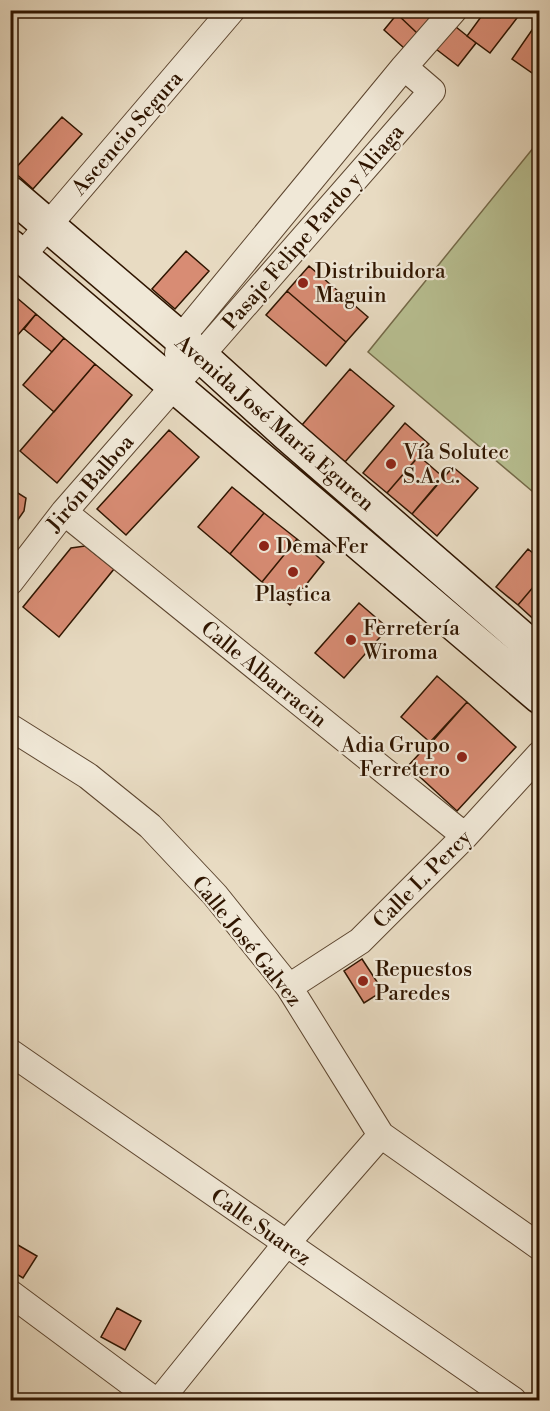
<svg xmlns="http://www.w3.org/2000/svg" width="550" height="1411" font-family="'Libre Bodoni',serif">
  <style>
    .green { fill: #b8c092; stroke: #746a49; stroke-width: 1.5 }
    .building { fill: #d88c74; stroke: #2f1500; stroke-width: 1.5 }
    .lines { fill: none; stroke-linecap: round; stroke-linejoin: round }
    .street-casing { stroke: #5d4630; stroke-width: 28 }
    .secondary-casing { stroke: #2f1500; stroke-width: 36 }
    .street { stroke: #f0e8d7; stroke-width: 26 }
    .secondary { stroke: #f0e8d7; stroke-width: 33 }
    .poi-dot { fill: #8f2418; stroke: #f0e8d7; stroke-width: 2 }
    .labels { text-anchor: middle; stroke-width: 4.5; stroke-linejoin: round; paint-order: stroke }
    .street-label { font-size: 21px; fill: #2f1500; stroke: #f0e8d7 }
    .poi-label { font-size: 21px; fill: #2f1500; stroke: #f0e8d7; text-anchor: start }
  </style>
  <rect width="100%" height="100%" fill="#e8dbc2"/>
  <filter id="stains"><feTurbulence type="fractalNoise" baseFrequency=".00333" numOctaves="4"/><feColorMatrix values="0 0 0 0 .2 0 0 0 0 .09 0 0 0 0 .02 0 0 0 .5 -.17"/></filter>
  <radialGradient id="worn" r=".72"><stop offset=".6" stop-color="#630" stop-opacity="0"/><stop offset="1" stop-color="#630" stop-opacity=".3"/></radialGradient>
  <!-- green -->
  <path class="green" d="M 534,147 L 540,150 L 539,497 L 368,352 Z"/>
  <!-- building -->
  <path class="building" d="M 400,10 L 438,10 L 417,33 L 397,14 Z
    M 486,10 L 506,10 L 517,18 L 490,53 L 467,36 Z
    M 397,14 L 417,33 L 404,48 L 384,30 Z
    M 451,23 L 476,43 L 458,66 L 432,46 Z
    M 532,30 L 540,35 L 540,68 L 535,75 L 512,59 Z
    M 62,117 L 82,134 L 33,189 L 13,171 Z
    M 186,251 L 209,271 L 175,309 L 152,289 Z
    M 309,266 L 368,317 L 346,342 L 287,291 Z
    M 287,291 L 346,342 L 326,366 L 266,315 Z
    M 10,292 L 36,314 L 10,344 Z
    M 36,314 L 64,338 L 52,352 L 24,329 Z
    M 64,338 L 95,364 L 54,412 L 23,385 Z
    M 95,364 L 132,395 L 57,483 L 20,451 Z
    M 350,369 L 394,406 L 345,462 L 302,425 Z
    M 405,423 L 429,444 L 387,493 L 363,473 Z
    M 169,430 L 199,457 L 126,535 L 97,509 Z
    M 419,456 L 443,477 L 412,514 L 387,493 Z
    M 453,467 L 478,488 L 437,536 L 412,514 Z
    M 232,487 L 264,513 L 230,554 L 198,527 Z
    M 10,488 L 26,498 L 24,511 L 10,531 Z
    M 264,513 L 297,539 L 262,582 L 230,554 Z
    M 297,539 L 324,562 L 290,605 L 262,582 Z
    M 85,546 L 114,569 L 59,637 L 23,607 L 71,548 Z
    M 528,549 L 540,559 L 540,579 L 518,605 L 496,587 Z
    M 540,579 L 540,625 L 518,605 Z
    M 359,603 L 388,628 L 344,678 L 315,653 Z
    M 437,676 L 467,702 L 431,743 L 401,717 Z
    M 467,702 L 516,747 L 457,811 L 408,766 Z
    M 362,959 L 383,991 L 364,1003 L 344,971 Z
    M 11,1241 L 37,1256 L 23,1278 L 10,1270 Z
    M 117,1308 L 141,1321 L 125,1350 L 101,1337 Z"/>
  <g class="lines">
    <!-- street casing -->
    <g class="street-casing">
      <path id="street" d="M 22,256 L 232,10
        M 178,354 L 180,339 L 404,67 L 454,10
        M 64,512 L 465,836
        M 10,582 L 64,512 L 432,91 L 404,67
        M 10,727 L 88,776 L 150,826 L 215,895 L 289,987 L 381,1135 L 540,1247
        M 289,987 L 360,941 L 465,836 L 540,754
        M 10,1052 L 513,1400
        M 10,1293 L 154,1400
        M 160,1400 L 286,1244 L 381,1135"/>
    </g>
    <!-- secondary casing -->
    <g class="secondary-casing">
      <path id="secondary" d="M 10,193 L 201,356 L 287,434 L 540,654
        M 10,246 L 540,697"/>
    </g>
    <!-- street -->
    <use href="#street" class="street"/>
    <!-- secondary -->
    <use href="#secondary" class="secondary"/>
  </g>
  <!-- markers -->
  <g class="poi-dot">
    <circle cx="303" cy="283" r="6"/>
    <circle cx="391" cy="464" r="6"/>
    <circle cx="264" cy="546" r="6"/>
    <circle cx="293" cy="572" r="6"/>
    <circle cx="351" cy="640" r="6"/>
    <circle cx="462" cy="757" r="6"/>
    <circle cx="363" cy="981" r="6"/>
  </g>
  <g class="labels">
    <!-- street labels -->
    <g class="street-label">
      <text transform="translate(127 133) rotate(-49)" y="7">Ascencio Segura</text>
      <text transform="translate(313 227) rotate(-49)" y="7">Pasaje Felipe Pardo y Aliaga</text>
      <text transform="translate(275 423) rotate(41)" y="7">Avenida José María Eguren</text>
      <text transform="translate(90 483) rotate(-49)" y="7">Jirón Balboa</text>
      <text transform="translate(264 674) rotate(39)" y="7">Calle Albarracin</text>
      <text transform="translate(422 879) rotate(-45)" y="7">Calle L. Percy</text>
      <text transform="translate(247 941) rotate(51)" y="7">Calle José Galvez</text>
      <text transform="translate(261 1227) rotate(35)" y="7">Calle Suarez</text>
    </g>
    <!-- poi labels -->
    <g class="poi-label">
      <text x="315" y="278">Distribuidora<tspan x="315" dy="24">Maguin</tspan></text>
      <text x="403" y="459">Vía Solutec<tspan x="403" dy="24">S.A.C.</tspan></text>
      <text x="276" y="553">Dema Fer</text>
      <text x="293" y="601" text-anchor="middle">Plastica</text>
      <text x="363" y="635">Ferretería<tspan x="363" dy="24">Wiroma</tspan></text>
      <text x="450" y="752" text-anchor="end">Adia Grupo<tspan x="450" dy="24">Ferretero</tspan></text>
      <text x="375" y="976">Repuestos<tspan x="375" dy="24">Paredes</tspan></text>
    </g>
  </g>
  <!-- margin -->
  <rect width="550" height="1411" fill="none" stroke="#e8dbc2" stroke-width="36"/>
  <rect x="12" y="12" width="526" height="1387" fill="none" stroke="#2f1500" stroke-width="3"/>
  <rect x="18" y="18" width="514" height="1375" fill="none" stroke="#2f1500" stroke-width="1.5"/>
  <rect width="100%" height="100%" filter="url(#stains)"/>
  <rect width="100%" height="100%" fill="url(#worn)"/>
</svg>
